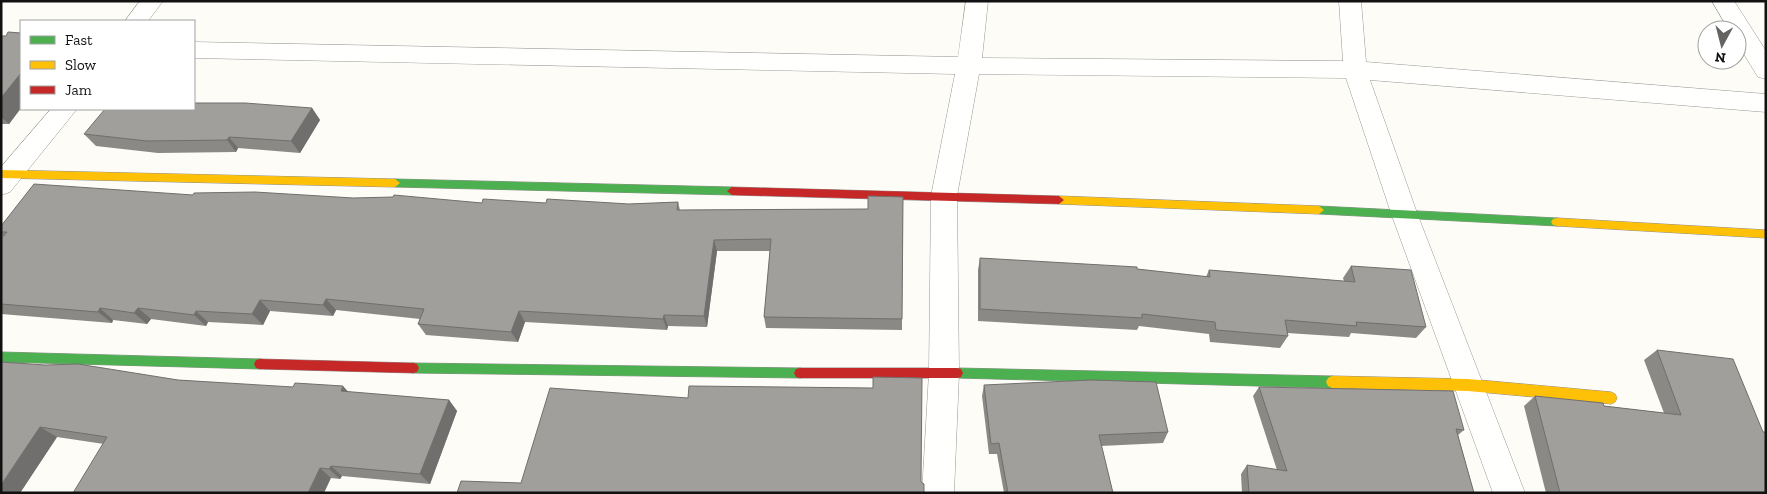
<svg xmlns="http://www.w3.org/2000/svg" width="1767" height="494" font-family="'Zilla Slab',serif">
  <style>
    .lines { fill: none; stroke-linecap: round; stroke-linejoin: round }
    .street-casing { stroke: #979795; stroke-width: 1 }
    .fast-casing { stroke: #8e8d8b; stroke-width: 1 }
    .slow-casing { stroke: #8e8d8b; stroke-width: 1 }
    .jam-casing { stroke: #8e8d8b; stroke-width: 1 }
    .street { fill: #fffffe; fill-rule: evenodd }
    .fast { fill: #4caf50; fill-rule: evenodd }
    .slow { fill: #ffc107; fill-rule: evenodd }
    .jam { fill: #c62828; fill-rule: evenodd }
    .wall { fill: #8a8986 }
    .shaded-wall { fill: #716f6d }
    .building { fill: #a19f9c; stroke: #716f6d }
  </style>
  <rect width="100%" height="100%" fill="#fdfcf7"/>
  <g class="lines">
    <!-- street casing -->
    <g class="street-casing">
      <path id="street" d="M 140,1 L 163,1 L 148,21 L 125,21 Z
        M 966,1 L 988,1 L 982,58 L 1343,61 L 1339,1 L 1361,1 L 1366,62 L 1766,94 L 1766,112 L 1370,80 L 1417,213 L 1525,493 L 1493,493 L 1391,213 L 1346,78 L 979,74 L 957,196 L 959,373 L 954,493 L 922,493 L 929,373 L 931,196 L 955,74 L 194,58 L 194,42 L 958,57 Z
        M 1712,1 L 1734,1 L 1766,51 L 1766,79 L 1758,77 L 1737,43 L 1737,30 L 1729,30 Z
        M 51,109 L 77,109 L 10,192 L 1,195 L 1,167 Z"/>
    </g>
    <!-- fast casing -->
    <g class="fast-casing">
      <path id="fast" d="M 395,179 L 732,187 L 737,191 L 732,195 L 395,187 L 390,183 Z
        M 1319,206 L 1557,218 L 1561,219 L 1563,222 L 1561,225 L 1557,226 L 1319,214 L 1314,210 Z
        M 1,352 L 260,359 L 264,360 L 266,364 L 264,368 L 260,369 L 1,362 Z
        M 413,363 L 800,368 L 804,369 L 806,373 L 804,377 L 800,378 L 413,373 L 409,372 L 407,368 L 409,364 Z
        M 957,368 L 1332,376 L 1336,378 L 1338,382 L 1336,386 L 1332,388 L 957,378 L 953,377 L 951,373 L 953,369 Z"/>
    </g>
    <!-- slow casing -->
    <g class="slow-casing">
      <path id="slow" d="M 1,170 L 395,179 L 400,183 L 395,187 L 1,178 Z
        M 1059,196 L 1319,206 L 1324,210 L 1319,214 L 1059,204 L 1054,200 Z
        M 1557,218 L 1766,230 L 1766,238 L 1557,226 L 1553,225 L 1551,222 L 1553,219 Z
        M 1332,376 L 1468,379 L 1611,392 L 1615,394 L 1617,398 L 1615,402 L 1611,404 L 1468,391 L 1332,388 L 1328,386 L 1326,382 L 1328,378 Z"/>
    </g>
    <!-- jam casing -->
    <g class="jam-casing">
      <path id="jam" d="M 732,187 L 1059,196 L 1064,200 L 1059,204 L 732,195 L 727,191 Z
        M 260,359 L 413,363 L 417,364 L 419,368 L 417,372 L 413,373 L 260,369 L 256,368 L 254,364 L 256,360 Z
        M 800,368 L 957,368 L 961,369 L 963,373 L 961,377 L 957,378 L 800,378 L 796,377 L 794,373 L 796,369 Z"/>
    </g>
    <!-- street -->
    <use href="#street" class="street"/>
    <!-- fast -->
    <use href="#fast" class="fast"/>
    <!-- slow -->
    <use href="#slow" class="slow"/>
    <!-- jam -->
    <use href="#jam" class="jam"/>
  </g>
  <!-- wall -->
  <path class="wall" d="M 21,33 L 21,108 L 9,124 L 1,124 L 1,36 L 6,36 Z
    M 312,108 L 320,120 L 300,153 L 238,148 L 236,152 L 158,153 L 96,146 L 84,134 Z
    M 193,195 L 353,198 L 482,203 L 629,204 L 678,202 L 680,210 L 868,209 L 903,197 L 902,330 L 766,328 L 764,317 L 770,251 L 717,251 L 707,327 L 668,326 L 667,330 L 525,322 L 518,342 L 426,335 L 418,324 L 420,319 L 336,310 L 333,316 L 270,311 L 263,325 L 208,322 L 206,326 L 151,319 L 147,324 L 113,320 L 112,323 L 1,314 L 1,239 L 3,236 L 1,235 L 1,226 Z
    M 980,258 L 1137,269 L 1206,277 L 1209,270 L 1344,281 L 1343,278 L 1351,266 L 1426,327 L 1416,338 L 1351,333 L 1349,337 L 1287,333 L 1288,336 L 1280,348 L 1210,342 L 1209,334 L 1139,326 L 1137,330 L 978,321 L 978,270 Z
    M 1657,350 L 1766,493 L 1546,493 L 1524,406 L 1535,396 L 1604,406 L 1664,413 L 1644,360 Z
    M 1,362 L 178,380 L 348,392 L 449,400 L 457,411 L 430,484 L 342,476 L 340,479 L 331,478 L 57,437 L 20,493 Z
    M 984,385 L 1168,432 L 1163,443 L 1101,446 L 1113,493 L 1004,493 L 997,454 L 989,454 L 982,396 Z
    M 1259,387 L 1464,430 L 1458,435 L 1474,493 L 1242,493 L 1241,474 L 1247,465 L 1277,470 L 1253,396 Z"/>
  <!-- shaded-wall -->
  <path class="shaded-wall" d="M 21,73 L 21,108 L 9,124 L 1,117 L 1,98 Z
    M 312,108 L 320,120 L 300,153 L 291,141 Z
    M 229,137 L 238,148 L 236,152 L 227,140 Z
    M 714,240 L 717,251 L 707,327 L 704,316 Z
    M 326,299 L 336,310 L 333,316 L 323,305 Z
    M 260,300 L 270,311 L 263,325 L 252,314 Z
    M 100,308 L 113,320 L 112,323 L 98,312 Z
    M 138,308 L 151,319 L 147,324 L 134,313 Z
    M 196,311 L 208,322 L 206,326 L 194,315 Z
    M 519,311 L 525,322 L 518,342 L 511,332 Z
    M 664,315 L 668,326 L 667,330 L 663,319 Z
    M 343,386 L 353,397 L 341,391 Z
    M 449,400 L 457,411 L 430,484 L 420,474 Z
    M 40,427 L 57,437 L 20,493 L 1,493 L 1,485 Z
    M 331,466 L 342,476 L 340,479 L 329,469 Z
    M 320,468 L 331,478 L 324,493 L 308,493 Z"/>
  <!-- building -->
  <path class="building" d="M 8,32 L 21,33 L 21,73 L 1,98 L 1,36 L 6,36 Z
    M 194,103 L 245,103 L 312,108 L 291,141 L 229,137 L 227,140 L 147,141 L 84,134 L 105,109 L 194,109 Z
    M 34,184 L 193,195 L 194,193 L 255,192 L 353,198 L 393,197 L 394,195 L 482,203 L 483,199 L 546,203 L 547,199 L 629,204 L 678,202 L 677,210 L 868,209 L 868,196 L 903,197 L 902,319 L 764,317 L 771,239 L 714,240 L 704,316 L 664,315 L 663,319 L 519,311 L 511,332 L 418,324 L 424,309 L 326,299 L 323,305 L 260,300 L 252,314 L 196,311 L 194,315 L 138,308 L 134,313 L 100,308 L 98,312 L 1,304 L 1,239 L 7,232 L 1,232 L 1,226 Z
    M 980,258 L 1137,267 L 1137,269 L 1210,277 L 1209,270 L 1355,282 L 1351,266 L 1411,270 L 1426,327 L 1356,322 L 1357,326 L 1285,320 L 1288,336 L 1216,330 L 1215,322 L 1142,314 L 1142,318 L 980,309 Z
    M 1657,350 L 1733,359 L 1763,432 L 1766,432 L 1766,493 L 1560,493 L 1535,396 L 1603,403 L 1604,406 L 1681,415 Z
    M 1,362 L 45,365 L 78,364 L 178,380 L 293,387 L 295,383 L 343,386 L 341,391 L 449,400 L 420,474 L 331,466 L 329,469 L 320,468 L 308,493 L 73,493 L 107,437 L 40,427 L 1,485 Z
    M 873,377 L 922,378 L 921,482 L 924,484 L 924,493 L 457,493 L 461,481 L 521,483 L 550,388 L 688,398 L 689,386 L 873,388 Z
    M 1091,380 L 1156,382 L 1168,432 L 1099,435 L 1113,493 L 1008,493 L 999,443 L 991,444 L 984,385 Z
    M 1259,387 L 1453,391 L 1464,430 L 1456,429 L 1474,493 L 1249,493 L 1247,465 L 1287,471 Z"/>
  <!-- border -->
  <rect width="1767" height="494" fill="none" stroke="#111111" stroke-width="5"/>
  <!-- legend -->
  <rect x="20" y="20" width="175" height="90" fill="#ffffff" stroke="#a0a0a0"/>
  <rect x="30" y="36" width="25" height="8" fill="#4caf50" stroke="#a0a0a0"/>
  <text x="65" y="45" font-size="15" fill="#111111">Fast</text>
  <rect x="30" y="61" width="25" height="8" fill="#ffc107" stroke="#a0a0a0"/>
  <text x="65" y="70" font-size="15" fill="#111111">Slow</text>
  <rect x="30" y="86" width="25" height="8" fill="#c62828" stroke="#a0a0a0"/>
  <text x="65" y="95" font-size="15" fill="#111111">Jam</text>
  <!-- north arrow -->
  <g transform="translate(1722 45) rotate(187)"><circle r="24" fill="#ffffff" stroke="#a0a0a0"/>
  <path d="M0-4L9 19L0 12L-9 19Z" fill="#646362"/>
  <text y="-8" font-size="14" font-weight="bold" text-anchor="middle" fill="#111111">N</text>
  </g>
</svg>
